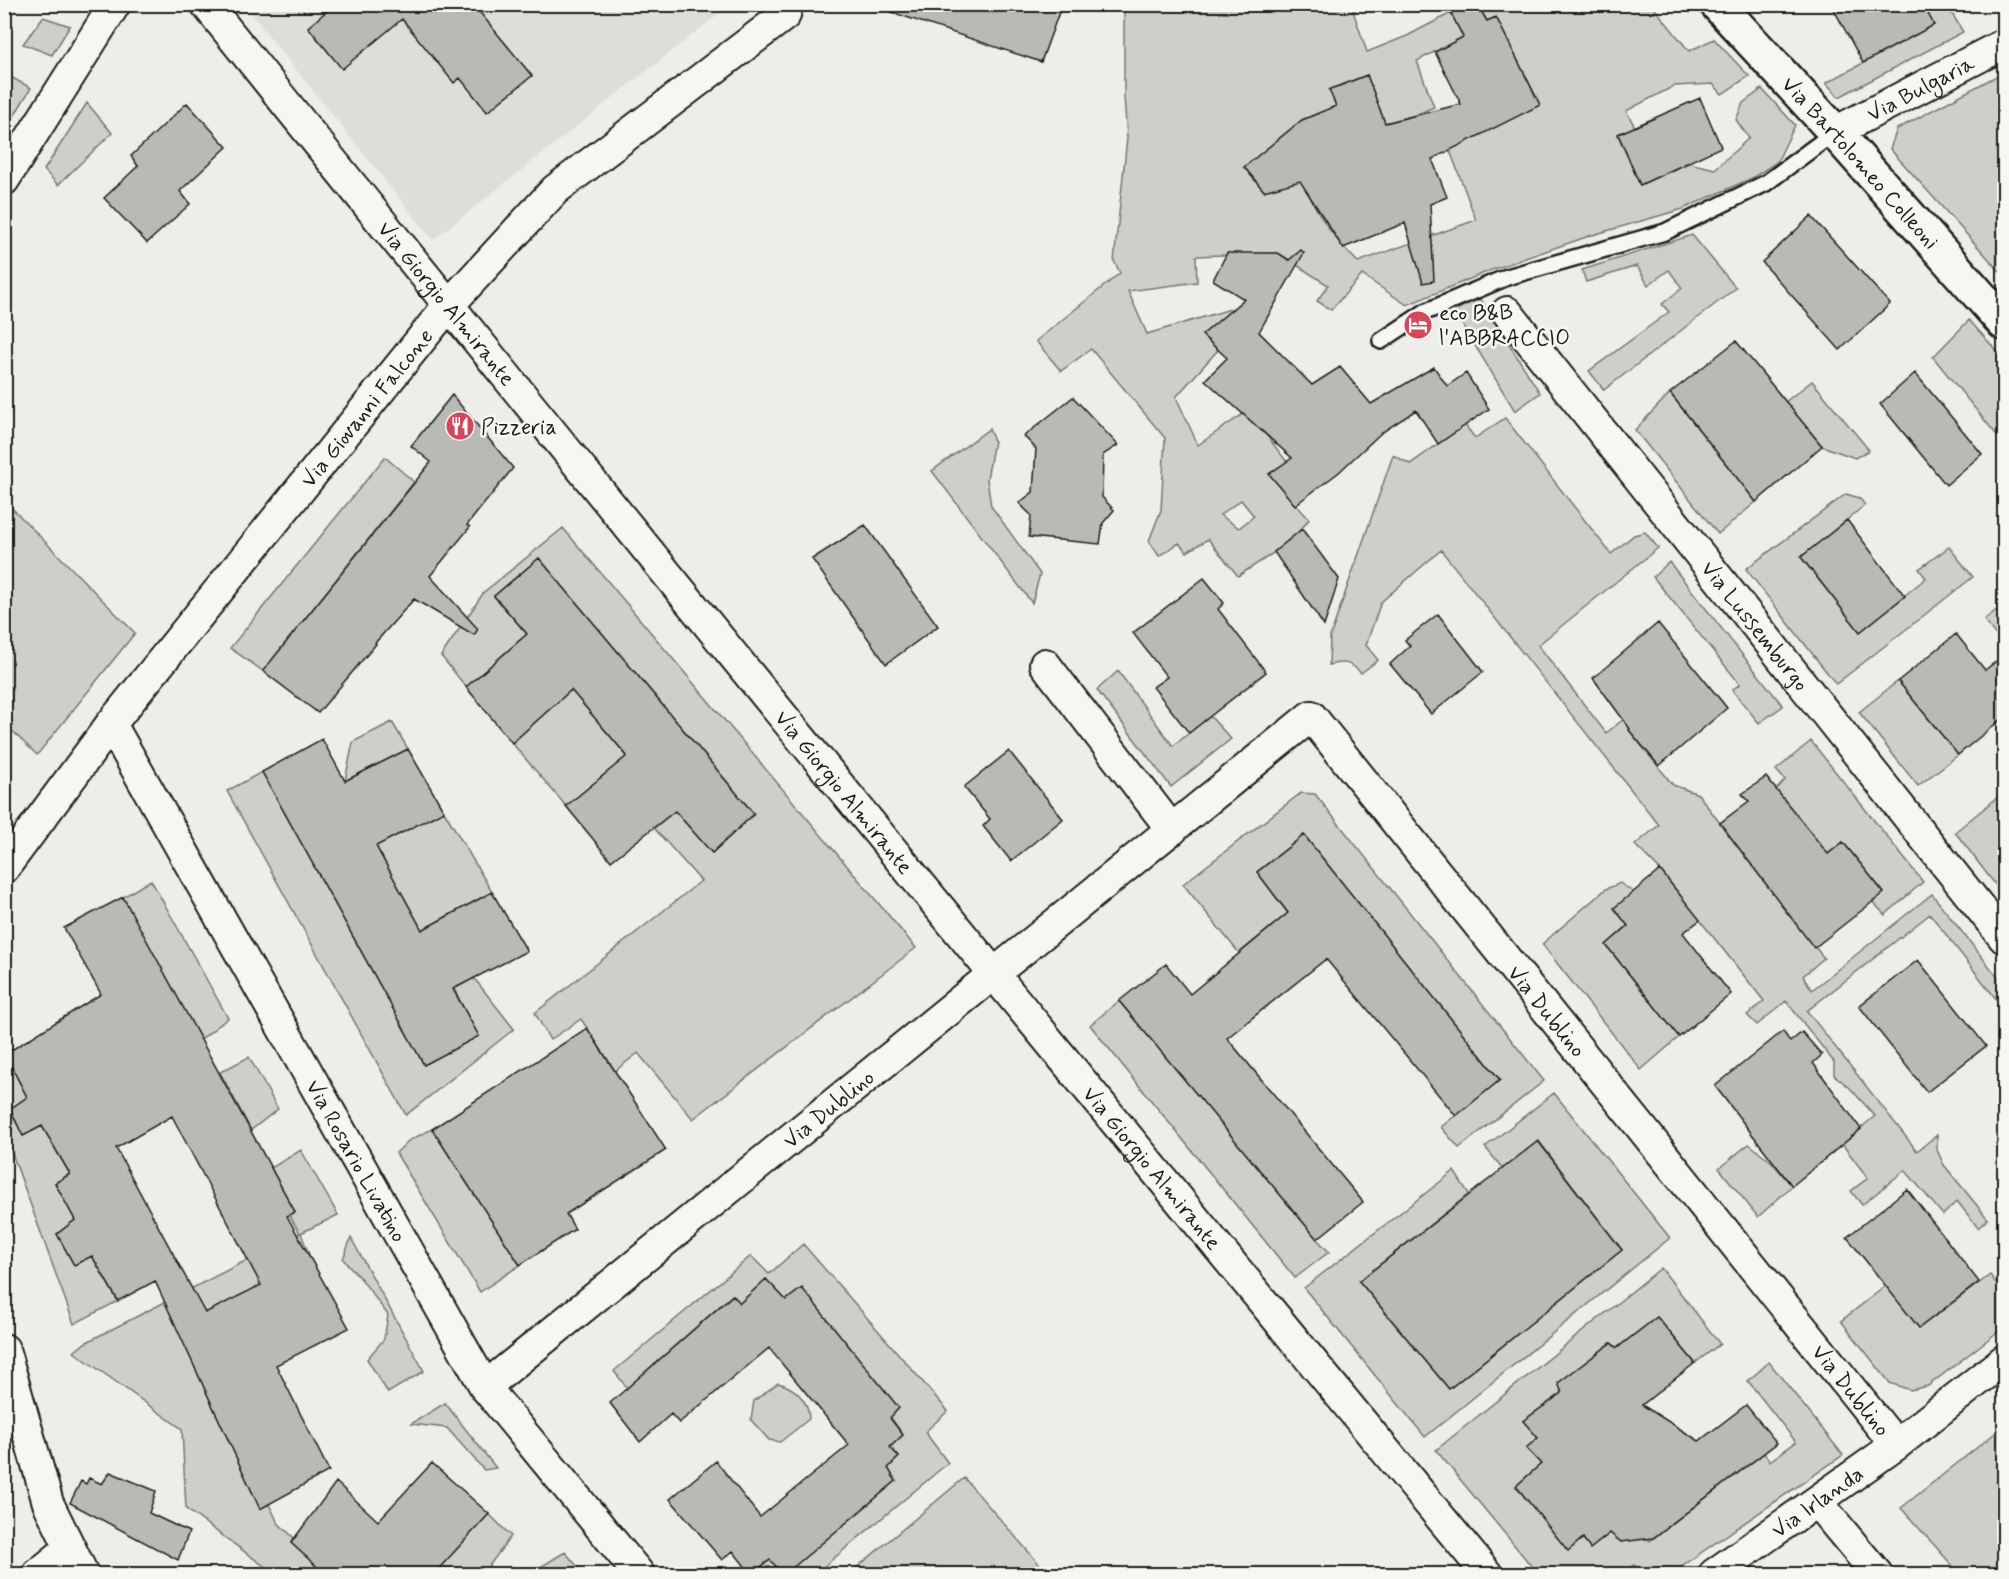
<svg xmlns="http://www.w3.org/2000/svg" width="2009" height="1579" font-family="Mynerve,sans-serif">
  <style>
    .built { fill: #ddddda }
    .green { fill: #cececb; stroke: #757574; stroke-width: 1.5; fill-rule: evenodd }
    .building { fill: #b9b9b6; stroke: #1c1c1c; stroke-width: 1.5; fill-rule: evenodd }
    .lines { fill: none; stroke-linecap: round; stroke-linejoin: round }
    .service-casing { stroke: #1c1c1c; stroke-width: 20 }
    .minor-casing { stroke: #1c1c1c; stroke-width: 34 }
    .secondary-casing { stroke: #1c1c1c; stroke-width: 38 }
    .service { stroke: #f6f6f2; stroke-width: 15 }
    .minor { stroke: #f6f6f2; stroke-width: 30 }
    .secondary { stroke: #f6f6f2; stroke-width: 33 }
    .labels { text-anchor: middle; stroke-width: 5; stroke-linejoin: round; paint-order: stroke }
    .street-label { font-size: 22px; fill: #1c1c1c; stroke: #f6f6f2 }
    .poi-label { font-size: 22px; fill: #1c1c1c; stroke: #f6f6f2; text-anchor: start }
  </style>
  <rect width="100%" height="100%" fill="#edede9"/>
  <filter id="ink" filterUnits="userSpaceOnUse"><feTurbulence type="fractalNoise" baseFrequency=".0167" numOctaves="2"/><feDisplacementMap in="SourceGraphic" scale="12" xChannelSelector="R" yChannelSelector="G"/><feConvolveMatrix kernelMatrix="1 2 1 2 8 2 1 2 1" color-interpolation-filters="sRGB"/></filter>
  <g filter="url(#ink)">
    <!-- built -->
    <path class="built" d="M 244,5 L 730,5 L 433,240 Z"/>
    <!-- green -->
    <path class="green" d="M 1124,5 L 1369,5 L 1353,11 L 1367,52 L 1407,36 L 1451,13 L 1463,37 L 1417,61 L 1434,107 L 1415,115 L 1385,123 L 1367,75 L 1330,89 L 1336,106 L 1302,120 L 1244,167 L 1264,191 L 1287,184 L 1299,169 C 1309,203 1332,238 1358,262 L 1476,220 L 1448,145 L 1478,136 L 1540,105 L 1496,17 L 1487,21 L 1477,5 L 1652,5 L 1689,51 L 1714,39 L 1749,76 L 1722,94 L 1713,84 L 1674,86 L 1626,111 L 1635,127 L 1618,135 L 1640,185 L 1689,163 L 1715,169 L 1749,138 L 1736,120 L 1743,103 L 1762,89 L 1795,125 L 1777,162 L 1752,178 L 1683,209 L 1589,236 L 1494,269 L 1407,305 L 1362,275 L 1331,310 L 1317,301 L 1328,285 L 1278,253 L 1196,256 L 1197,282 L 1128,291 L 1147,334 L 1234,308 L 1203,336 L 1218,350 L 1176,397 L 1198,445 L 1243,414 L 1267,436 L 1287,462 L 1269,474 L 1309,519 C 1292,544 1262,560 1238,576 L 1208,539 L 1187,552 L 1179,543 L 1159,556 L 1149,541 L 1161,510 L 1165,438 L 1091,349 L 1061,371 L 1036,341 L 1120,273 L 1114,261 L 1127,138 L 1124,96 ZM 1241,500 L 1254,516 L 1239,528 L 1220,515 Z
      M 1923,5 L 1947,5 L 1963,32 L 1839,97 L 1826,83 L 1934,25 Z
      M 43,17 L 70,26 L 52,55 L 23,44 Z
      M 2004,72 L 2004,276 L 1890,149 L 1897,129 Z
      M 5,74 L 31,88 L 5,131 Z
      M 87,103 L 112,133 L 58,185 L 44,170 Z
      M 1692,235 L 1736,288 L 1604,390 L 1589,371 L 1669,312 L 1662,304 L 1682,288 L 1669,270 L 1648,285 L 1637,266 L 1586,282 L 1582,270 Z
      M 1480,298 L 1540,393 L 1515,411 L 1454,311 Z
      M 1969,320 L 2004,359 L 2004,434 L 1999,438 L 1933,357 Z
      M 1812,381 L 1869,450 L 1855,458 L 1822,446 L 1785,402 Z
      M 1670,393 L 1756,502 L 1718,534 L 1635,430 Z
      M 1505,418 L 1611,554 L 1634,535 L 1645,532 L 1658,548 L 1538,645 L 1606,733 L 1637,709 L 1643,716 L 1629,730 L 1673,785 L 1698,794 L 1768,887 L 1821,846 L 1776,790 L 1785,780 L 1776,770 L 1811,741 L 1923,882 L 1885,915 L 1873,902 L 1884,893 L 1843,842 L 1788,884 L 1798,895 L 1782,907 L 1824,958 L 1803,976 L 1812,990 L 1932,894 L 2004,985 L 2004,1009 L 1930,914 L 1807,1011 L 1917,1151 L 1937,1135 L 1937,1150 L 1944,1165 L 1988,1219 L 1978,1228 L 1957,1201 L 1943,1215 L 1905,1170 L 1862,1205 L 1851,1191 L 1868,1178 L 1842,1144 L 1875,1116 L 1850,1088 L 1834,1075 L 1834,1062 L 1786,1001 L 1757,1025 L 1747,1015 L 1764,1001 L 1660,870 L 1635,845 L 1659,825 L 1441,550 L 1381,602 L 1366,645 L 1378,660 L 1361,673 C 1351,662 1343,661 1329,665 L 1330,637 L 1393,455 L 1410,464 L 1465,425 L 1475,438 Z
      M 989,429 L 994,441 L 987,479 L 991,506 L 1040,574 L 1032,603 L 932,471 Z
      M 385,457 L 414,482 L 263,671 L 230,648 Z
      M 1846,494 L 1859,498 L 1865,505 L 1801,557 L 1860,632 L 1926,578 L 1919,569 L 1949,547 L 1973,577 L 1836,684 L 1746,569 Z
      M 5,501 L 135,633 L 37,755 L 5,724 Z
      M 563,528 L 916,948 L 693,1119 L 638,1053 L 615,1071 L 581,1019 L 550,1040 L 535,1013 L 701,881 L 654,828 L 675,811 L 712,853 L 754,814 L 539,558 L 494,596 L 527,634 L 466,687 L 441,656 L 484,592 Z
      M 1669,562 L 1783,706 L 1759,723 L 1732,690 L 1740,684 L 1653,577 Z
      M 1999,608 L 2004,615 L 2004,646 L 1984,620 Z
      M 1118,671 L 1173,746 L 1210,716 L 1231,739 L 1171,787 L 1097,690 Z
      M 1898,681 L 1958,755 L 1918,786 L 1859,712 Z
      M 571,690 L 627,756 L 566,806 L 512,743 Z
      M 392,722 L 408,749 L 345,781 L 353,742 Z
      M 262,772 L 424,1065 L 478,1036 L 454,989 L 474,978 L 514,1029 L 406,1115 L 227,791 Z
      M 2004,792 L 2004,896 L 1955,832 Z
      M 1301,793 L 1315,794 L 1544,1081 L 1459,1148 L 1441,1127 L 1500,1080 L 1304,835 L 1257,872 L 1288,913 L 1239,953 L 1183,884 Z
      M 444,811 L 492,892 L 422,930 L 376,846 Z
      M 151,880 L 228,1018 L 200,1040 L 123,897 Z
      M 1620,883 L 1633,892 L 1628,925 L 1606,945 L 1679,1037 L 1641,1070 L 1542,944 L 1606,889 Z
      M 1119,1001 L 1317,1239 L 1329,1252 L 1295,1278 L 1090,1025 Z
      M 5,1054 L 27,1097 L 10,1110 L 23,1136 L 42,1126 L 70,1174 L 55,1183 L 75,1220 L 57,1234 L 74,1265 L 92,1256 L 118,1301 L 74,1324 L 5,1134 Z
      M 249,1057 L 278,1109 L 251,1130 L 220,1072 Z
      M 1554,1093 L 1670,1238 L 1425,1437 L 1304,1288 L 1454,1171 L 1469,1194 L 1359,1281 L 1449,1389 L 1622,1250 L 1539,1141 L 1503,1169 L 1485,1147 Z
      M 432,1129 L 520,1265 L 480,1292 L 396,1153 L 408,1141 Z
      M 1749,1144 L 1771,1161 L 1792,1186 L 1758,1217 L 1719,1168 Z
      M 301,1150 L 338,1215 L 301,1233 L 311,1260 L 177,1328 L 260,1509 L 269,1504 L 278,1523 L 294,1538 L 291,1543 L 326,1574 L 275,1574 L 186,1509 L 182,1429 L 74,1352 L 85,1343 L 300,1233 L 289,1215 L 295,1212 L 271,1168 Z
      M 351,1238 L 424,1371 L 388,1393 L 367,1359 L 384,1339 L 388,1315 L 362,1280 L 343,1259 Z
      M 803,1244 L 948,1411 L 925,1432 L 948,1463 L 815,1574 L 752,1574 L 770,1560 L 895,1481 L 888,1468 L 899,1457 L 890,1447 L 903,1435 L 802,1289 L 786,1300 L 766,1279 L 740,1303 L 732,1295 L 627,1388 L 614,1371 L 751,1256 L 769,1274 Z
      M 1661,1268 L 1720,1344 L 1695,1363 L 1657,1317 L 1617,1348 L 1611,1343 L 1559,1383 L 1562,1393 L 1523,1421 L 1538,1438 L 1526,1448 L 1541,1464 L 1516,1486 L 1568,1550 L 1583,1538 L 1591,1548 L 1610,1533 L 1621,1542 L 1643,1533 L 1650,1541 L 1764,1453 L 1770,1461 L 1796,1442 L 1748,1381 L 1769,1362 L 1843,1455 L 1670,1574 L 1642,1574 L 1634,1565 L 1621,1574 L 1538,1574 L 1436,1450 Z
      M 1990,1275 L 2004,1293 L 2004,1327 L 1928,1386 L 1910,1390 L 1890,1383 L 1841,1321 L 1887,1285 L 1919,1328 Z
      M 778,1383 C 795,1387 809,1401 809,1419 L 780,1442 L 769,1440 L 751,1420 L 754,1401 Z
      M 445,1403 L 496,1468 L 484,1470 L 447,1428 L 411,1424 Z
      M 2004,1426 L 2004,1475 L 1996,1482 L 2004,1493 L 2004,1574 L 1960,1574 L 1901,1508 Z
      M 964,1478 L 1048,1574 L 849,1574 Z
      M 489,1514 L 511,1536 L 483,1574 L 433,1574 Z
      M 565,1552 L 584,1574 L 529,1574 Z"/>
    <!-- building -->
    <path class="building" d="M 335,4 L 473,4 L 532,76 L 487,112 L 460,78 L 454,83 L 402,19 L 342,69 L 308,27 Z
      M 885,4 L 1062,4 L 1041,62 L 885,10 Z
      M 1468,4 L 1477,4 L 1487,21 L 1496,17 L 1540,105 L 1432,159 L 1447,197 L 1430,204 L 1434,281 L 1423,283 L 1405,223 L 1343,248 L 1300,181 L 1264,191 L 1244,167 L 1302,120 L 1336,106 L 1329,90 L 1367,75 L 1385,123 L 1461,104 L 1435,52 L 1463,37 L 1451,13 Z
      M 1831,4 L 1923,4 L 1934,25 L 1863,63 Z
      M 1700,98 L 1721,147 L 1640,185 L 1618,134 Z
      M 187,103 L 227,147 L 180,191 L 190,204 L 147,243 L 104,198 L 138,166 L 131,156 Z
      M 1811,216 L 1890,304 L 1840,350 L 1762,262 Z
      M 1301,250 L 1304,253 L 1259,332 L 1312,385 L 1340,367 L 1371,404 L 1434,367 L 1447,386 L 1466,373 L 1489,409 L 1438,444 L 1416,410 L 1381,433 L 1338,473 L 1295,505 L 1269,474 L 1292,458 L 1205,380 L 1227,358 L 1202,335 L 1244,299 L 1213,280 L 1227,253 L 1278,253 L 1289,260 Z
      M 1736,341 L 1822,446 L 1756,502 L 1670,393 Z
      M 1915,373 L 1982,454 L 1946,485 L 1880,404 Z
      M 452,395 L 513,468 L 467,525 L 470,527 L 430,576 L 478,629 L 474,635 L 414,599 L 375,643 L 376,644 L 318,713 L 263,671 L 431,462 L 411,446 Z
      M 1073,397 L 1118,445 L 1103,455 L 1102,497 L 1114,510 L 1103,523 L 1100,544 L 1029,537 L 1031,515 L 1019,503 L 1033,492 L 1036,449 L 1024,436 Z
      M 1847,520 L 1905,596 L 1860,632 L 1801,557 Z
      M 865,525 L 938,626 L 886,664 L 812,559 Z
      M 1302,529 L 1339,579 L 1324,626 L 1274,552 Z
      M 539,558 L 754,814 L 712,853 L 675,811 L 611,861 L 566,806 L 627,756 L 571,690 L 512,743 L 466,687 L 527,634 L 494,596 Z
      M 1204,578 L 1224,603 L 1218,609 L 1266,672 L 1189,733 L 1153,687 L 1167,677 L 1133,633 Z
      M 1438,614 L 1483,672 L 1431,714 L 1390,664 L 1410,646 L 1405,640 Z
      M 1658,623 L 1727,708 L 1659,766 L 1629,730 L 1630,729 L 1593,678 Z
      M 1956,634 L 1985,670 L 2004,655 L 2004,717 L 1958,755 L 1898,681 Z
      M 322,739 L 345,781 L 408,749 L 444,811 L 376,846 L 422,930 L 492,892 L 527,951 L 453,989 L 479,1036 L 424,1065 L 262,772 Z
      M 1009,751 L 1063,819 L 1011,861 L 983,826 L 990,819 L 964,787 Z
      M 1766,777 L 1828,854 L 1843,842 L 1884,893 L 1814,948 L 1720,823 L 1749,801 L 1742,794 Z
      M 1304,835 L 1500,1080 L 1456,1116 L 1326,959 L 1227,1038 L 1363,1202 L 1317,1239 L 1119,1001 L 1166,964 L 1190,994 L 1288,913 L 1257,872 Z
      M 1660,870 L 1700,920 L 1683,933 L 1731,994 L 1679,1037 L 1606,945 L 1628,926 L 1614,908 Z
      M 123,897 L 295,1212 L 287,1216 L 349,1328 L 276,1365 L 329,1471 L 260,1509 L 155,1281 L 118,1301 L 92,1256 L 74,1265 L 57,1234 L 75,1220 L 55,1183 L 70,1174 L 42,1126 L 23,1136 L 10,1109 L 27,1097 L 5,1054 L 101,994 L 64,928 ZM 172,1116 L 261,1285 L 205,1313 L 116,1148 Z
      M 1918,960 L 1986,1046 L 1927,1092 L 1859,1006 Z
      M 587,1028 L 666,1150 L 566,1214 L 575,1229 L 520,1265 L 432,1129 Z
      M 1783,1031 L 1790,1042 L 1802,1032 L 1822,1055 L 1813,1063 L 1861,1129 L 1792,1186 L 1715,1086 Z
      M 1538,1141 L 1622,1250 L 1449,1389 L 1359,1281 Z
      M 1907,1189 L 1979,1282 L 1919,1328 L 1847,1237 Z
      M 766,1279 L 786,1300 L 802,1288 L 899,1408 L 890,1418 L 903,1435 L 890,1447 L 899,1457 L 888,1468 L 896,1481 L 784,1575 L 770,1560 L 751,1574 L 733,1551 L 722,1560 L 670,1499 L 716,1461 L 760,1517 L 849,1445 L 769,1348 L 679,1423 L 671,1414 L 640,1442 L 610,1403 L 733,1295 L 740,1303 Z
      M 1657,1317 L 1695,1363 L 1642,1405 L 1699,1441 L 1746,1405 L 1777,1443 L 1653,1538 L 1621,1542 L 1610,1533 L 1590,1549 L 1583,1538 L 1568,1551 L 1516,1486 L 1541,1464 L 1526,1448 L 1538,1438 L 1523,1421 L 1562,1393 L 1558,1383 L 1611,1343 L 1617,1348 Z
      M 432,1463 L 489,1514 L 433,1575 L 326,1575 L 291,1543 L 336,1482 L 378,1521 Z
      M 110,1472 L 156,1491 L 149,1513 L 189,1532 L 178,1560 L 70,1503 L 81,1481 L 86,1484 L 89,1478 L 102,1484 Z"/>
    <g class="lines">
      <!-- service casing -->
      <g class="service-casing">
        <path id="service" d="M 1381,341 L 1425,312 L 1507,277 L 1665,232 L 1766,183 L 1835,132"/>
      </g>
      <!-- minor casing -->
      <g class="minor-casing">
        <g id="minor">
          <path id="s1" d="M 206,4 C 629,531 1058,1053 1487,1574"/>
          <path id="s2" d="M 1835,132 L 2004,44"/>
          <path d="M 4,180 L 115,4"/>
          <path id="s3" d="M 1507,312 L 2004,938"/>
          <path d="M 1045,664 L 1172,830"/>
          <path id="s4" d="M 111,724 L 485,1387 L 639,1574"/>
          <path id="s5" d="M 4,868 L 111,724 L 448,306 L 555,190 L 785,15 L 787,4"/>
          <path d="M 4,1349 L 48,1503 L 83,1574"/>
          <path id="s6" d="M 485,1387 L 1311,716 L 1896,1445"/>
          <path d="M 1817,1502 L 1877,1574"/>
          <path d="M 38,1574 L 70,1548"/>
          <path id="s7" d="M 1714,1574 L 1896,1445 L 2004,1360"/>
        </g>
      </g>
      <!-- secondary casing -->
      <g class="secondary-casing">
        <g id="secondary">
          <path id="s8" d="M 1717,4 L 1835,132 L 2004,323"/>
        </g>
      </g>
      <!-- service -->
      <use href="#service" class="service"/>
      <!-- minor -->
      <use href="#minor" class="minor"/>
      <!-- secondary -->
      <use href="#secondary" class="secondary"/>
    </g>
  </g>
  <!-- icons -->
  <defs>
    <g id="hotel-disc" transform="scale(1.5)"><circle r="9.5" fill="#d1495b" stroke="#f6f6f2"/><path d="M-6-4.5h1.5V1H6V5H4.5V3h-9V5H-6ZM-4 0a1.8 1.8 0 1 1 3.6 0ZM.5 0V-2.5h3Q6-2.5 6 0Z" fill="#fff"/></g>
    <g id="restaurant-disc" transform="scale(1.5)"><circle r="9.5" fill="#d1495b" stroke="#f6f6f2"/><path d="M-5-6h1v4h1v-4h1v4h1v-4h1v5L-1.5 .5V6h-2V.5L-5-1ZM5-6V6H3V1.5H1.5Q1.5-4 5-6Z" fill="#fff"/></g>
  </defs>
  <g fill-rule="evenodd">
    <use href="#hotel-disc" x="1418" y="325"/>
    <use href="#restaurant-disc" x="460" y="426"/>
  </g>
  <g class="labels">
    <!-- street labels -->
    <g class="street-label">
      <text dy="8" stroke="none"><textPath href="#s2" startOffset="96">Via Bulgaria</textPath></text>
      <text dy="8" stroke="none"><textPath href="#s8" startOffset="214">Via Bartolomeo Colleoni</textPath></text>
      <text dy="8" stroke="none"><textPath href="#s1" startOffset="384">Via Giorgio Almirante</textPath></text>
      <text dy="8" stroke="none"><textPath href="#s5" startOffset="586">Via Giovanni Falcone</textPath></text>
      <text dy="8" stroke="none"><textPath href="#s3" startOffset="400">Via Lussemburgo</textPath></text>
      <text dy="8" stroke="none"><textPath href="#s1" startOffset="1014">Via Giorgio Almirante</textPath></text>
      <text dy="8" stroke="none"><textPath href="#s6" startOffset="1442">Via Dublino</textPath></text>
      <text dy="8" stroke="none"><textPath href="#s6" startOffset="442">Via Dublino</textPath></text>
      <text dy="8" stroke="none"><textPath href="#s4" startOffset="501">Via Rosario Livatino</textPath></text>
      <text dy="8" stroke="none"><textPath href="#s1" startOffset="1500">Via Giorgio Almirante</textPath></text>
      <text dy="8" stroke="none"><textPath href="#s6" startOffset="1928">Via Dublino</textPath></text>
      <text dy="8" stroke="none"><textPath href="#s7" startOffset="126">Via Irlanda</textPath></text>
    </g>
    <!-- poi labels -->
    <g class="poi-label">
      <text x="1439" y="320">eco B&amp;B<tspan x="1439" dy="25">l'ABBRACCIO</tspan></text>
      <text x="481" y="434">Pizzeria</text>
    </g>
  </g>
  <!-- margin -->
  <rect width="2009" height="1579" fill="none" stroke="#f6f6f2" stroke-width="24"/>
  <rect x="12" y="12" width="1985" height="1555" fill="none" stroke="#1c1c1c" stroke-width="2" filter="url(#ink)"/>
</svg>
